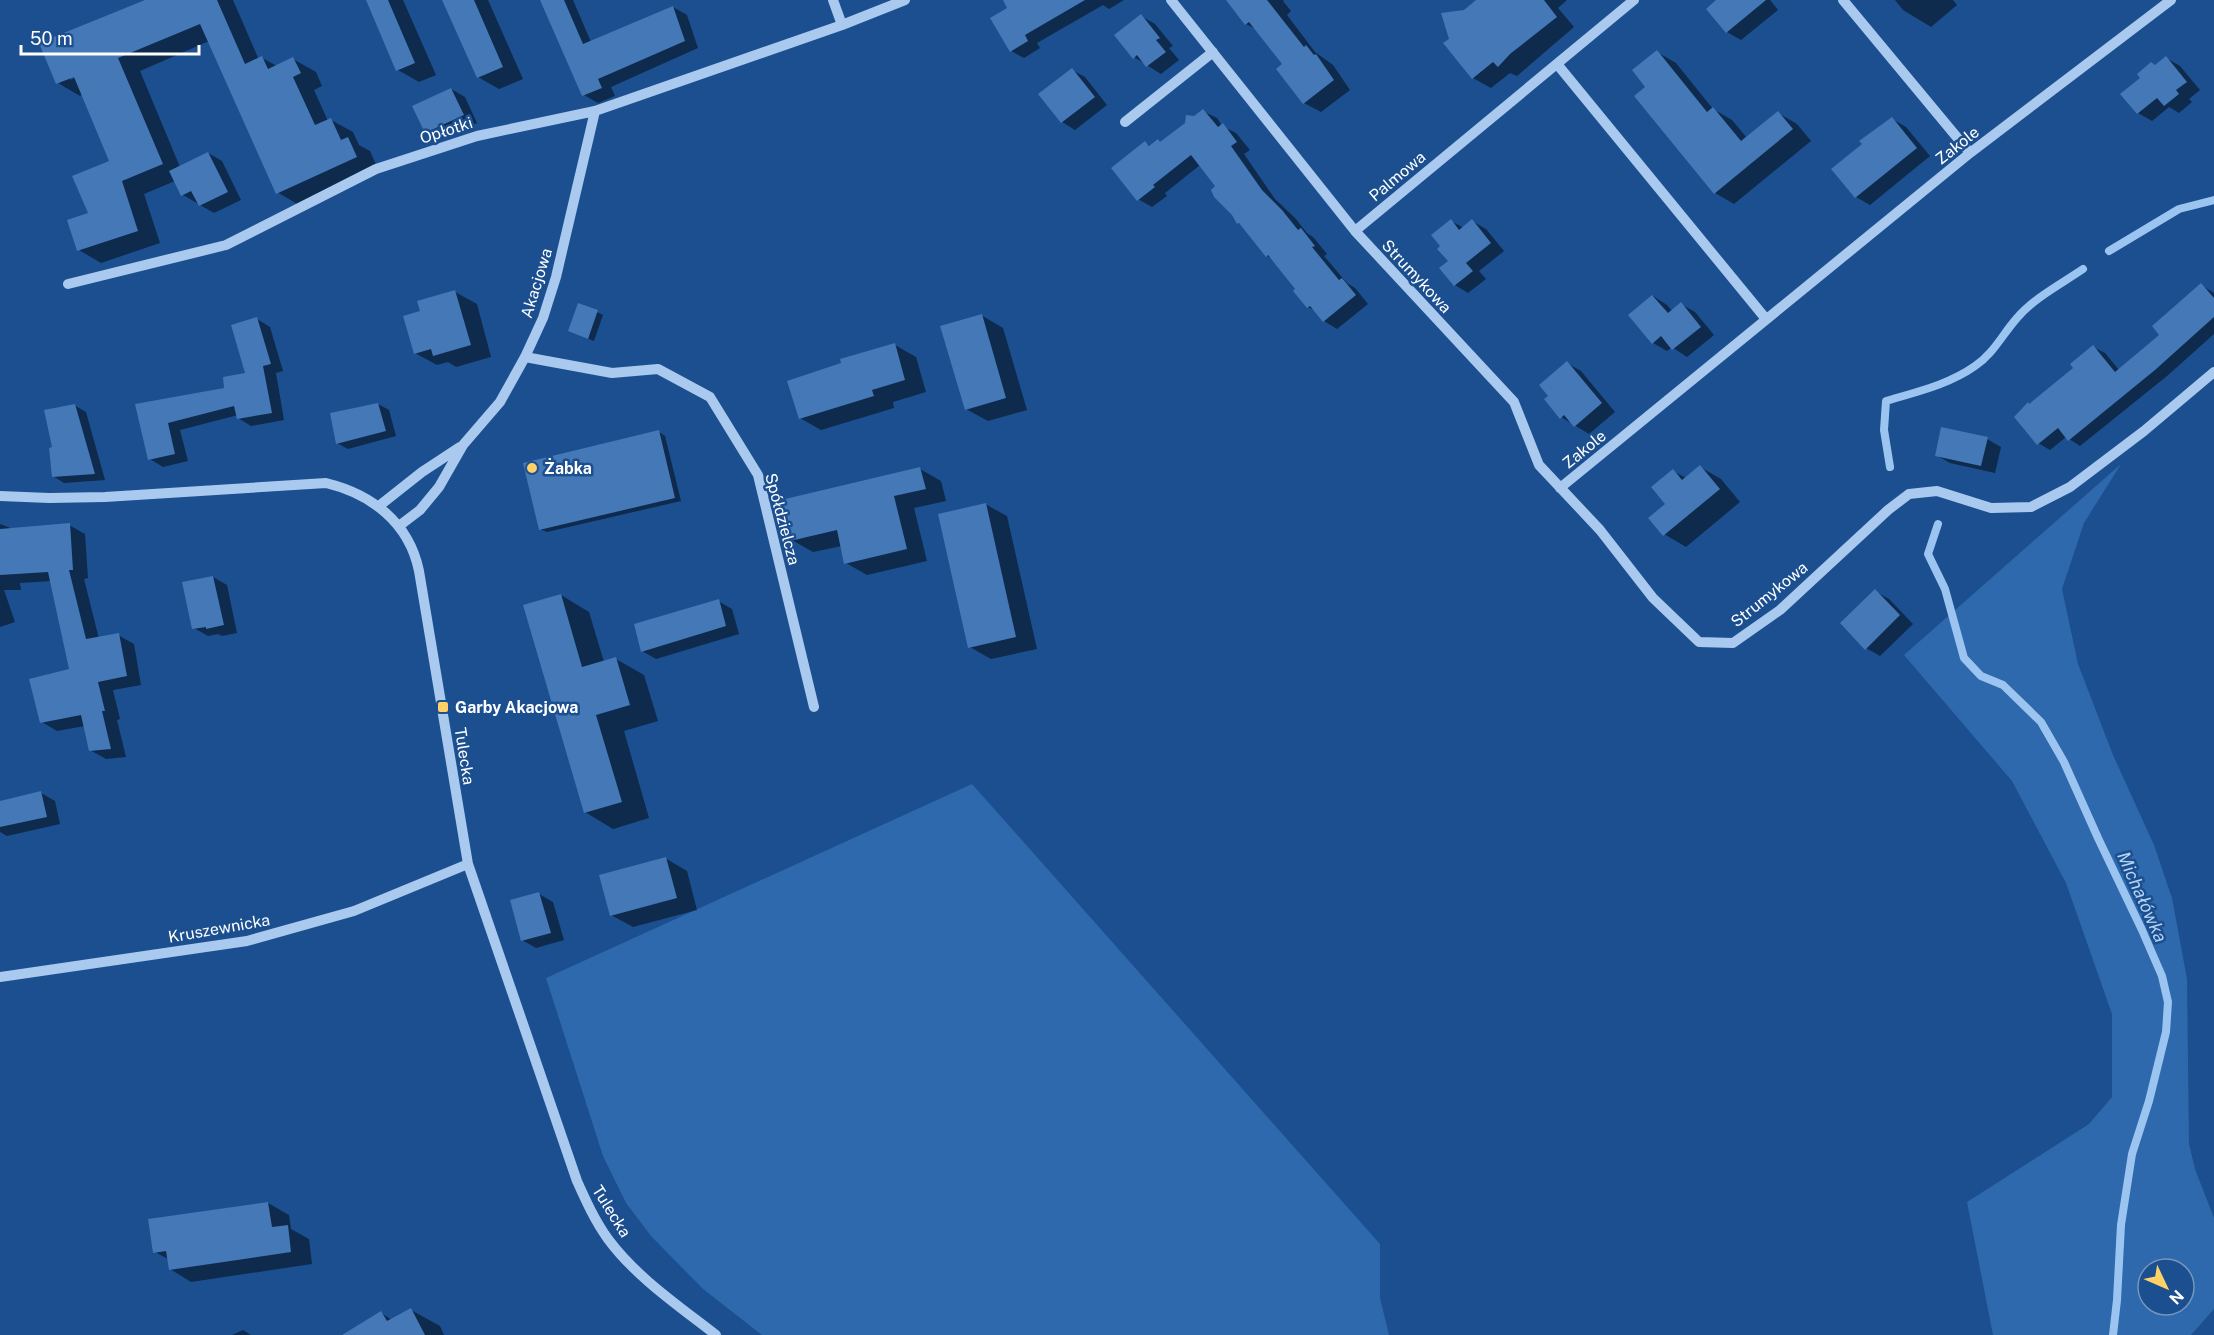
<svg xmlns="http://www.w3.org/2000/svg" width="2214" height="1335" font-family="'Public Sans',sans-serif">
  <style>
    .green { fill: #2e69ad; fill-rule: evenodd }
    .shadow { fill: #0007; fill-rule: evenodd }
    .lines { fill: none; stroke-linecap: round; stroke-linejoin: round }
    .stream { stroke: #9cc4f0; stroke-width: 8 }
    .building { fill: #4478b7 }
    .minor { stroke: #a9c9ee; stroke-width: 10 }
    .poi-dot { fill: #ffd166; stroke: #1b4f8f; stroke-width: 2 }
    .labels { text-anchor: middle; stroke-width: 5; stroke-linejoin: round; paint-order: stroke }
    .street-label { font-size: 16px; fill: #fff; stroke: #1b4f8f }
    .poi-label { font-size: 16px; font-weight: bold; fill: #fff; stroke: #1b4f8f; text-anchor: start }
    .water-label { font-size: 18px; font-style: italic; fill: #b5d3f5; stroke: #1b4f8f }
  </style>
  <rect width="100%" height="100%" fill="#1b4f8f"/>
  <!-- green -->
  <path class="green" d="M 2121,464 L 2084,523 L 2062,589 L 2078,664 L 2113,755 L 2154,845 L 2172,898 L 2187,979 L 2189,1144 L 2195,1169 L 2214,1218 L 2214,1309 L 2191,1335 L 1993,1335 L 1967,1202 L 2089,1124 L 2112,1097 L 2112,1014 L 2066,883 L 2012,781 L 1904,655 ZM 2148,1269 L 2184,1269 L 2184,1305 L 2148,1305 Z
    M 972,784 L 1380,1244 L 1380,1298 L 1389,1335 L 762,1335 L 703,1289 L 651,1236 L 626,1203 L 603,1156 L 546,978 Z"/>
  <!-- shadow -->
  <path class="shadow" d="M 146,0 L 233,0 L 259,60 L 262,58 L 277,66 L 293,59 L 316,72 L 322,86 L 314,90 L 328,121 L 331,120 L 353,132 L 359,145 L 370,151 L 378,169 L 299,205 L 277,192 L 209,41 L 140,71 L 180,167 L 208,153 L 222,161 L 241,200 L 214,213 L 200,205 L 199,202 L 197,203 L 183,195 L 175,181 L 144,194 L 160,243 L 101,263 L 79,250 L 90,214 L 111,162 L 83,94 L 80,96 L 58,83 ZM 81,75 L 70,80 L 70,76 Z
    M 368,0 L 403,0 L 436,75 L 419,82 L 398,70 Z
    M 444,0 L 488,0 L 523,79 L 499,89 L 478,77 Z
    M 542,0 L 573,0 L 591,42 L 673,7 L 687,15 L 698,48 L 611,87 L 615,96 L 598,103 L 584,95 Z
    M 1010,0 L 1124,0 L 1109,9 L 1103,5 L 1037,43 L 1040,48 L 1024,58 L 1011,51 L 1009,8 Z
    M 1228,0 L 1284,0 L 1283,1 L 1291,11 L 1287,15 L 1315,52 L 1333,65 L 1350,90 L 1321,112 L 1304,103 L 1284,64 L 1256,29 L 1246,24 Z
    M 1478,0 L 1567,0 L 1558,8 L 1574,27 L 1517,76 L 1510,73 L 1491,88 L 1473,78 L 1451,40 L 1464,11 Z
    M 1718,0 L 1770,0 L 1778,10 L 1741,40 L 1727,32 Z
    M 1895,0 L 1953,0 L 1957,5 L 1931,27 L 1903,10 Z
    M 1141,16 L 1155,24 L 1173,46 L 1169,48 L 1179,60 L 1161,74 L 1134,57 Z
    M 1657,52 L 1676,63 L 1713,109 L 1732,120 L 1747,138 L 1778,113 L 1797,124 L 1811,141 L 1734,204 L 1715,193 Z
    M 2166,58 L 2180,66 L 2200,90 L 2189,99 L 2192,102 L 2179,113 L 2169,107 L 2152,121 L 2138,113 Z
    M 1072,70 L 1085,77 L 1107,105 L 1075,130 L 1062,122 Z
    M 451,89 L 465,97 L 477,123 L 440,140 L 426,132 Z
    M 1203,111 L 1217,118 L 1222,126 L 1236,133 L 1250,150 L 1244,154 L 1275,199 L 1296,219 L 1307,233 L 1314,238 L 1327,254 L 1324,256 L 1347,283 L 1355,288 L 1368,304 L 1337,329 L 1324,321 L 1316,311 L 1308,307 L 1274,260 L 1267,256 L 1243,225 L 1238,223 L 1218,187 L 1200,165 L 1165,193 L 1167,196 L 1152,207 L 1138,199 L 1145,143 L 1151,146 L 1161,143 Z
    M 1892,119 L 1906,127 L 1930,156 L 1870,205 L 1856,197 L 1864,144 Z
    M 1451,221 L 1464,228 L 1472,221 L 1486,229 L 1504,251 L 1479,271 L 1486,279 L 1468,293 L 1455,285 L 1450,262 Z
    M 2201,285 L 2214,293 L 2214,334 L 2167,376 L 2080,446 L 2066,437 L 2050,450 L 2038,443 L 2030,405 L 2076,368 L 2093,347 L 2105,353 L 2119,370 L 2162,335 Z
    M 455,292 L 477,304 L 491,357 L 456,367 L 448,362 L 437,365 L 415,353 L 422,312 Z
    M 1653,296 L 1667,305 L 1672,311 L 1681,304 L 1695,312 L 1714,335 L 1687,357 L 1672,347 L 1667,351 L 1653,343 Z
    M 597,312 L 603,315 L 594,341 L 569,331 Z
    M 981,315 L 1003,328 L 1027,410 L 988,421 L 966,409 Z
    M 257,319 L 270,327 L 283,371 L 276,373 L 284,420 L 251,426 L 238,418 L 238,415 L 180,430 L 188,461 L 163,467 L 150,459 L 137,405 L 226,389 L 247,375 Z
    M 895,345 L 916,357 L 926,392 L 893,402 L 894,408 L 821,430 L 800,418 Z
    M 1567,363 L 1581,371 L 1615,412 L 1589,434 L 1561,417 Z
    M 378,404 L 389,410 L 396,436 L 348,449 L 337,443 Z
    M 74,405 L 86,412 L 105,480 L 64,483 L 53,476 L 54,449 Z
    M 659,432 L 665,436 L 681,501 L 547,532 L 540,529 Z
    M 1987,439 L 2001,447 L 1995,473 L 1950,463 L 1936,455 Z
    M 1700,467 L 1721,479 L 1740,502 L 1686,547 L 1664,534 L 1673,471 L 1686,478 Z
    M 920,469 L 941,481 L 946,501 L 914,508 L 927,561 L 867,575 L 846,563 L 842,546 L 813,552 L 792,540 Z
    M 985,504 L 1007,516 L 1037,649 L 991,659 L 970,647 Z
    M 0,524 L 13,529 L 69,525 L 85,534 L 88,578 L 84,579 L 99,639 L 118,635 L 134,644 L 141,685 L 113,690 L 120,719 L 117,720 L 126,757 L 106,759 L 90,750 L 85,726 L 57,731 L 42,722 L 71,670 L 52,581 L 20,583 L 21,590 L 4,590 L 15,622 L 0,627 Z
    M 213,577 L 227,585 L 237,633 L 222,636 L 218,634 L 208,636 L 194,628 Z
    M 1875,591 L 1889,599 L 1913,624 L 1880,656 L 1866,648 Z
    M 561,595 L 589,612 L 604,662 L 616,659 L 644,675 L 658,721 L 624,731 L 649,818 L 613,829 L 585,812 Z
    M 718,601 L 732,609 L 739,634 L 656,659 L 642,651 Z
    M 41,793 L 55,801 L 60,824 L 7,836 L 0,832 L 0,802 Z
    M 665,858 L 687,871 L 697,910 L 633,927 L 611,915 Z
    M 539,894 L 553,902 L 564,940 L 536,948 L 522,940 Z
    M 268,1203 L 289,1215 L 291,1229 L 309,1239 L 312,1264 L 191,1282 L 170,1269 L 168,1259 L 155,1252 Z
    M 411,1310 L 440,1326 L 444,1335 L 358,1335 L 381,1313 L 392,1320 Z
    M 243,1330 L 251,1335 L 232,1335 Z"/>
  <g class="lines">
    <!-- stream -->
    <path class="stream" d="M 2109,251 L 2179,209 L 2214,200
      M 1890,467 L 1884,430 L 1886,401 C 1916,392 1948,385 1975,366 C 1994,353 2002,335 2017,318 C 2034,298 2061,284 2083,269
      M 1938,524 L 1928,554 L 1945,589 L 1964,658 L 1981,676 L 2003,685 L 2041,722 L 2064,762 L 2098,838 L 2142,930 L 2162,976 L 2168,1002 L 2166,1032 L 2149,1101 L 2132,1154 L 2121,1225 L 2117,1300 L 2113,1335"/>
  </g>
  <!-- building -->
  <path class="building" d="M 145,0 L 217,0 L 245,64 L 262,56 L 268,69 L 293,57 L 301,73 L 293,77 L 315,125 L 331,118 L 341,140 L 348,137 L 357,157 L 276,194 L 200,24 L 118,58 L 163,164 L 122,181 L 138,231 L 77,251 L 67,220 L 88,213 L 72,176 L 109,161 L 74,77 L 56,84 L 39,43 Z
    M 366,0 L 388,0 L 415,63 L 396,71 Z
    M 442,0 L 474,0 L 503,67 L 477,78 Z
    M 540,0 L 564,0 L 583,44 L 673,6 L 685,41 L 598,79 L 602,88 L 582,96 Z
    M 1003,0 L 1085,0 L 1025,35 L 1028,41 L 1010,52 L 990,18 L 1007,8 Z
    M 1226,0 L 1267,0 L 1304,47 L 1306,45 L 1314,55 L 1316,54 L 1334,80 L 1303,104 L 1276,69 L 1282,64 L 1249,22 L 1245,25 Z
    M 1476,0 L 1544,0 L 1557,17 L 1510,54 L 1498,67 L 1493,62 L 1472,79 L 1443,43 L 1449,39 L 1441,13 L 1464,10 Z
    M 1716,0 L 1766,0 L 1726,33 L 1706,9 Z
    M 1141,14 L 1160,38 L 1156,40 L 1166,52 L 1146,67 L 1137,55 L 1133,59 L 1114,35 Z
    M 1657,50 L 1707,112 L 1713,107 L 1741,141 L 1778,111 L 1793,129 L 1714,194 L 1634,96 L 1645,87 L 1632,70 Z
    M 2166,56 L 2187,82 L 2176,90 L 2179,94 L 2164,106 L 2157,98 L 2137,114 L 2120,94 L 2140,78 L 2137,74 L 2151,62 L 2155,65 Z
    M 1072,68 L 1095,97 L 1061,123 L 1038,94 Z
    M 451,88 L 464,115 L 425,133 L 412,106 Z
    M 1203,109 L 1218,127 L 1223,123 L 1237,142 L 1231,146 L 1262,190 L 1282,210 L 1298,230 L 1301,228 L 1315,246 L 1312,247 L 1339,280 L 1342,278 L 1356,295 L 1323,322 L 1310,306 L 1307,308 L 1293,291 L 1295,289 L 1268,255 L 1266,257 L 1239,223 L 1237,224 L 1232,215 L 1214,197 L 1211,190 L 1215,186 L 1191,155 L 1153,185 L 1155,187 L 1137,201 L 1111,168 L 1145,141 L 1149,146 L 1158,139 L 1160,142 L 1185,123 L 1186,115 L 1194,116 Z
    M 1892,117 L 1917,148 L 1855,198 L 1831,169 L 1862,144 L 1859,141 Z
    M 208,152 L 228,192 L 199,206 L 191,191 L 181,196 L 169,171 Z
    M 1451,219 L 1459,230 L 1472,219 L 1491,243 L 1466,263 L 1473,271 L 1454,286 L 1439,268 L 1448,261 L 1437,249 L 1440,246 L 1431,235 Z
    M 2201,283 L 2214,298 L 2214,317 L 2155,370 L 2068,441 L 2058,428 L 2037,445 L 2014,417 L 2028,402 L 2029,404 L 2073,368 L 2070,364 L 2093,345 L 2115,372 L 2159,335 L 2152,326 Z
    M 455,290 L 471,345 L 433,356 L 431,349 L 414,354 L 403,316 L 420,311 L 417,301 Z
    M 1652,295 L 1668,313 L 1681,302 L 1701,327 L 1672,350 L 1661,336 L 1652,344 L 1628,315 Z
    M 578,303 L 598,310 L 588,339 L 568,331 Z
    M 982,314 L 1006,398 L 965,410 L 940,326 Z
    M 257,317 L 271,364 L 263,366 L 272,413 L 237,419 L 234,406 L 168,423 L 175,454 L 148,460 L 135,404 L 224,388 L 223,377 L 245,373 L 231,325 Z
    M 895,343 L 905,380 L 872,390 L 874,396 L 799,419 L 787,381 L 841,363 L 840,359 Z
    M 1567,361 L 1602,403 L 1574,427 L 1564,415 L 1560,419 L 1544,399 L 1548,396 L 1539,385 Z
    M 378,403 L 386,431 L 336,444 L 330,413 Z
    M 75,404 L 95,474 L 52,477 L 49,448 L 52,447 L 44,410 Z
    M 1941,427 L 1988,437 L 1981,466 L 1935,456 Z
    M 659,430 L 675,498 L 539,530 L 523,463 Z
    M 1700,465 L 1720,489 L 1663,536 L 1648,518 L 1665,504 L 1651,487 L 1673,469 L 1682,480 Z
    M 920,467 L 926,489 L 894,496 L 907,549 L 844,564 L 837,530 L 790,541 L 781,500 Z
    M 986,503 L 1016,637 L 968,648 L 938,514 Z
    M 70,523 L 73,570 L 69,570 L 86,639 L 119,633 L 127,676 L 98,682 L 105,711 L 102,711 L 111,749 L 89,751 L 81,715 L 40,723 L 29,679 L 69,669 L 48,572 L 0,575 L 0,529 Z
    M 213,576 L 224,625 L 206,629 L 206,627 L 192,629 L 182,582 Z
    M 1875,589 L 1900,615 L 1865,650 L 1840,623 Z
    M 561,594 L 582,667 L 616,657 L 630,705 L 596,715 L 622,802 L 584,813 L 523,605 Z
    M 719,599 L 726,626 L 641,652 L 634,624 Z
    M 41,791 L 47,817 L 0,827 L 0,801 Z
    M 666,857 L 677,898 L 610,916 L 599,875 Z
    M 539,892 L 551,933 L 521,941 L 510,900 Z
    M 268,1202 L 272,1227 L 288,1225 L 291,1252 L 169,1270 L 166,1251 L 153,1253 L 148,1219 Z
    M 411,1308 L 425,1335 L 342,1335 L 381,1311 L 387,1321 Z"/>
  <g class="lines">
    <!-- minor -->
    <path class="minor" d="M 833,0 L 842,25
      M 1171,0 L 1355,231 L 1514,402 L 1539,465 L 1600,530 L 1653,598 L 1699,642 L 1733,643 L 1780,610 L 1888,510 L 1909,494 L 1937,491 L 1991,508 L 2031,507 L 2070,487 L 2144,431 L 2214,372
      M 1843,0 L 1970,153
      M 1557,64 L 1766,319
      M 1125,122 L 1213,52
      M 1355,231 L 1634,0
      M 68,284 L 226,245 L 376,169 L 477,136 L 595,111 L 842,25 L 905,0
      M 525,357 L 612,373 L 658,369 L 710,397 L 758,475 L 814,707
      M 1560,488 L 1970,153 L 2171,0
      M 0,496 L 49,498 L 105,497 L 326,483 C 371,494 409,522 419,571 L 468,864 L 577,1181 C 586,1201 595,1221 608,1239 C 636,1277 679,1306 716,1335
      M 379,506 L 422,472 L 460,447
      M 399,526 L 420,510 L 439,487 L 463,445 L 500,402 L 525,357 L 543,318 L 556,277 L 595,111
      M 0,977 L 247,941 L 354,911 L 468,864"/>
  </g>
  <!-- markers -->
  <g class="poi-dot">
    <circle cx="532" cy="468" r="6"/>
    <rect x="437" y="701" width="12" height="12" rx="3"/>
  </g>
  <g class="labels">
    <!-- street labels -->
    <g class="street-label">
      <text transform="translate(446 130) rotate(-18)" y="6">Opłotki</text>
      <text transform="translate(1957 145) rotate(-38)" y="6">Zakole</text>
      <text transform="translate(1397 176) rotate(-40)" y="6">Palmowa</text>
      <text transform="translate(1417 276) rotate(47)" y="6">Strumykowa</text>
      <text transform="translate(536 283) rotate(-73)" y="6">Akacjowa</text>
      <text transform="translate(1584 449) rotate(-39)" y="6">Zakole</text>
      <text transform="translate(783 519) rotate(75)" y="6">Spółdzielcza</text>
      <text transform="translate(1769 594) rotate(-39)" y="6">Strumykowa</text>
      <text transform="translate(465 756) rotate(81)" y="6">Tulecka</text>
      <text transform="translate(219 928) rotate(-10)" y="6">Kruszewnicka</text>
      <text transform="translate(612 1211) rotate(58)" y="6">Tulecka</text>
    </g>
    <!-- poi labels -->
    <g class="poi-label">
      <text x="544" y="474">Żabka</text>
      <text x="455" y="713">Garby Akacjowa</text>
    </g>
    <!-- water labels -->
    <g class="water-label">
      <text transform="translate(2142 897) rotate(66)" y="6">Michałówka</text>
    </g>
  </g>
  <!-- north arrow -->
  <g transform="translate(2166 1287) rotate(134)"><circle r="28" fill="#1b4f8f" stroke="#7695bc" stroke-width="1.5"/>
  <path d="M0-4.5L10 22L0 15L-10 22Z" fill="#ffd166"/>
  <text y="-9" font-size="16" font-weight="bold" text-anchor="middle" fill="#ffffff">N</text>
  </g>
  <!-- scale -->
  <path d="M21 45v9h178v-9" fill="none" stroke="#ffffff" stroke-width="3"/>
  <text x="30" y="45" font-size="18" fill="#ffffff" stroke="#1b4f8f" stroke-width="4.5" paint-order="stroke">50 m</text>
</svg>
